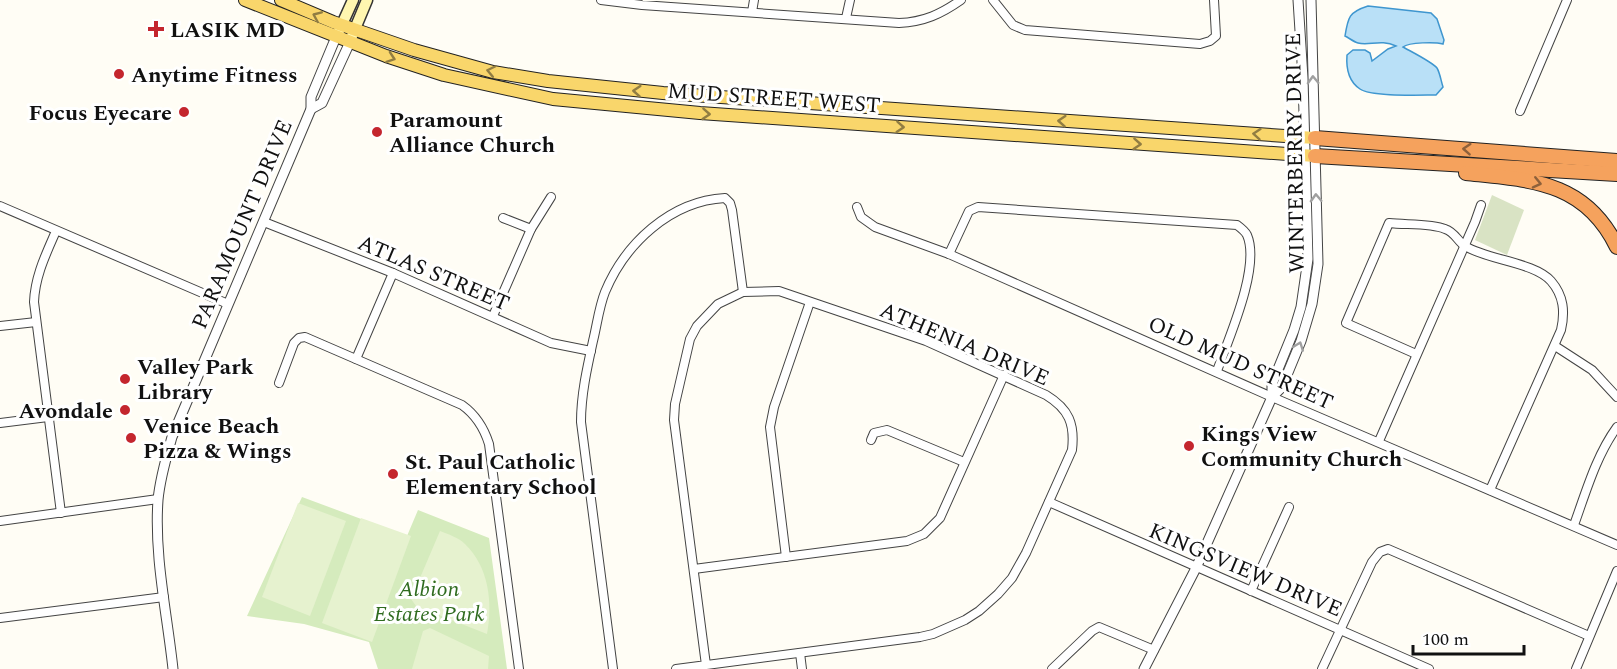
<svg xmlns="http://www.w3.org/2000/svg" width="1617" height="669" viewBox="0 0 1617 669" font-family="Spectral,serif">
<rect width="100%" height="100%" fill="#fffdf5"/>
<polygon fill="#d5ebbd" points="302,497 407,536 418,510 489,538 507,669 378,669 369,642 304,624 247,616"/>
<polygon fill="#d9e3c4" points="1492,195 1524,210 1507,255 1475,240"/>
<g fill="#e6f2cf">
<polygon points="298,503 346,521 310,616 262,597"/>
<polygon points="361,518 411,536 372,642 322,623"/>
<path d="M 440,531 C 448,534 459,538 465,544 C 489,567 493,603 487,634 L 416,606 L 411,599 Z"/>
<polygon points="430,628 489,656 488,669 412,669 423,631"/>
</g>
<path fill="#b9e0f7" stroke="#3f96cf" stroke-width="1.5" d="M 1368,6 L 1431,13 L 1437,19 L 1444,40 L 1443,44 C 1436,42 1409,42 1403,47 C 1410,51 1432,62 1437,68 C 1440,73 1441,81 1443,87 L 1436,95 C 1420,95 1371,97 1360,89 C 1348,81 1346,68 1347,55 L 1353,50 L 1365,50 L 1370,53 L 1372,61 L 1388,49 L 1396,46 C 1381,39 1369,46 1358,43 C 1354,42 1349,38 1345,36 C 1348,17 1349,12 1368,6 Z"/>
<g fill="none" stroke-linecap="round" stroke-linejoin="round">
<g stroke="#444" stroke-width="10">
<g id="minor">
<path d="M 601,0 L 642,5 L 899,23 C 924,22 941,14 961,0"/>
<polyline points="993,0 1013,25 1025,30 1200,44 1210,41 1216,36 1214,0"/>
<polyline points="752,12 754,0"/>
<polyline points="846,18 850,0"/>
<polyline points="1520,111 1567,0"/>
<polyline points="0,206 228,304"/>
<polyline points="857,207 861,217 875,227 949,254 1272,397 1617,545"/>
<polyline points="503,218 531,229"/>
<polyline points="264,222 393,273 551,343 591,351"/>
<path d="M 56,231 C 46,254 35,276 34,302 L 61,513"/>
<path d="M 949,254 L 969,211 L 978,207 L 1237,225 C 1241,228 1245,231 1247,235 C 1261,267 1228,340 1217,371"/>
<polyline points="493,316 531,229 551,197"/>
<polyline points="0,326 36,322"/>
<polyline points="1555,346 1592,370 1617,397"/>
<path d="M 1416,354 L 1346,323 L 1389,223 C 1405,225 1431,223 1445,229 C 1455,232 1458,242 1465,246 C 1487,260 1534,262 1551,281 C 1564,296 1565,312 1561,330 L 1490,490"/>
<polyline points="356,359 393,273"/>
<path d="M 279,383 L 294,343 L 299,338 L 305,337 L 462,405 C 476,415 484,428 489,444 L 519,669"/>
<polyline points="0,423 48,417"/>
<polyline points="871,440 874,433 887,430 964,462"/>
<polyline points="1379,441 1475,222 1481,205"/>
<polyline points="1049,502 1429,669"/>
<polyline points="0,521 158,499"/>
<path d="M 1574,525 C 1586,492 1596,456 1617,427"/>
<polyline points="786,557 770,427 774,407 810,302"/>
<polyline points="694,569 907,541 924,534 940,518 1004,375"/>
<polyline points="1251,591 1289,507"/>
<polyline points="0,618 164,597"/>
<polyline points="800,653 802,669"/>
<path d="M 613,669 L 581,422 C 581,395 587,368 593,341 C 597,325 599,307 605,292 C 625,244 670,201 725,198 L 730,203 L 732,210 L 743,292"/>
<path d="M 676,669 L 920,637 L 933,634 L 965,620 L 979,611 L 998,594 L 1012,578 L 1026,553 L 1072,450 C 1075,424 1069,409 1046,395 L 926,341 L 779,291 L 743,292 L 718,304 L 697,326 L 690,339 L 675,404 L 674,420 L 706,665"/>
<polyline points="1052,669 1092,631 1099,627 1154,650"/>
<polyline points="1322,669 1372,562 1380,552 1388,549 1589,636"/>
<polyline points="1576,669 1617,571"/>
</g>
</g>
<g stroke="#444" stroke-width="11">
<g id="tertiary">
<polyline points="311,109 322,103 350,42"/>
<polyline points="1272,397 1282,387 1301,341 1312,304 1318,264 1311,0"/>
<path d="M 173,669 C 167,613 154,556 158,500 C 160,478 166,458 172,437 L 311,109 L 311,97 L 336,37"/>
<polyline points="1144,669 1196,568 1272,397 1272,384 1294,330 1301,307 1308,259 1303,78 1298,0"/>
</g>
</g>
<g stroke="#333" stroke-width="13">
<g id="secondary">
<polyline points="339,31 353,0"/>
<polyline points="352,36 367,0"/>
</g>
</g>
<g stroke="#222" stroke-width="14">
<g id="primary">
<polyline points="245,0 386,56 444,75 553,99 700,113 1315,156"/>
<polyline points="281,0 333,22 414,50 493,72 548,81 663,93 1315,138"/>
</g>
</g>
<g stroke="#222" stroke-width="16">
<g id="motorway">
<polyline points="1315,138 1617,161"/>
<polyline points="1315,156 1617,174"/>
<path d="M 1466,173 C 1531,180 1585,181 1617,247"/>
</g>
</g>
<use href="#minor" stroke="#fff" stroke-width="8"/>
<use href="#tertiary" stroke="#fff" stroke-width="9"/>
<use href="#secondary" stroke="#fff6b0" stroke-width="10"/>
<use href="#primary" stroke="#f9d66b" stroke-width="12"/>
<use href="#motorway" stroke="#f5a25d" stroke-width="14"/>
</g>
<defs><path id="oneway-chevron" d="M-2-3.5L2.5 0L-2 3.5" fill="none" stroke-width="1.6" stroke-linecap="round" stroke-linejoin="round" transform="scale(1.5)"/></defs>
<g stroke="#917d42">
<use href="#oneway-chevron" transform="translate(317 16) rotate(-157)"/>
<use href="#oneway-chevron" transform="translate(391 58) rotate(19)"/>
<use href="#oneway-chevron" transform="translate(491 71) rotate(-168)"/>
<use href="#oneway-chevron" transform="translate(637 91) rotate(-176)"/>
<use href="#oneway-chevron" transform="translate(706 114) rotate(4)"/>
<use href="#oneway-chevron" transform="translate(1062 121) rotate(-176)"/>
<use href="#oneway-chevron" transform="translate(900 127) rotate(4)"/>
<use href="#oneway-chevron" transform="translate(1257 134) rotate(-175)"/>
<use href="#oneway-chevron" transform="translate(1137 144) rotate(4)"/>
</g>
<g stroke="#a0a0a0">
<use href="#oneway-chevron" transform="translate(1313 80) rotate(-92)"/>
<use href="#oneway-chevron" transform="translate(1316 198) rotate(-92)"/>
<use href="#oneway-chevron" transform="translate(1299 346) rotate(-69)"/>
</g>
<g stroke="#8e613b">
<use href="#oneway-chevron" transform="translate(1467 149) rotate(-176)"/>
<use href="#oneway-chevron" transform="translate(1537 183) rotate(13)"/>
</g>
<g fill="#c4262e" stroke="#fff" stroke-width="2">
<path d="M153 20h6v6h6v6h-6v6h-6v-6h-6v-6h6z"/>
<circle cx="119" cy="74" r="6"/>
<circle cx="184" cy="112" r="6"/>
<circle cx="377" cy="132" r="6"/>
<circle cx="125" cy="379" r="6"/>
<circle cx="125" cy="410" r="6"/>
<circle cx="131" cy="438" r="6"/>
<circle cx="1189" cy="446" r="6"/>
<circle cx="393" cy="474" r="6"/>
</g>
<g text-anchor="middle" stroke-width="6" stroke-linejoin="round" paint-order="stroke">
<g font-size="22" font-weight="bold" fill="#111" stroke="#fff" text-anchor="start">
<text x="170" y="37">LASIK MD</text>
<text x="131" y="82">Anytime Fitness</text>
<text x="172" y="120" text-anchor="end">Focus Eyecare</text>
<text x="389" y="127">Paramount<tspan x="389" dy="25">Alliance Church</tspan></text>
<text x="137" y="374">Valley Park<tspan x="137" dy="25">Library</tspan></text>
<text x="113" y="418" text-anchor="end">Avondale</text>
<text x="143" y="433">Venice Beach<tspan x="143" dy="25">Pizza &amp; Wings</tspan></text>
<text x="1201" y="441">Kings View<tspan x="1201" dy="25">Community Church</tspan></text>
<text x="405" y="469">St. Paul Catholic<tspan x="405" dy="25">Elementary School</tspan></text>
</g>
<g font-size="22" fill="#111" stroke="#fff">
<text transform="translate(774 97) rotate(4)" y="8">MUD STREET WEST</text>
<text transform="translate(1294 153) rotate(-91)" y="8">WINTERBERRY DRIVE</text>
<text transform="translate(241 224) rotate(-67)" y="8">PARAMOUNT DRIVE</text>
<text transform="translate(434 272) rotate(23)" y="8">ATLAS STREET</text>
<text transform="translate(965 343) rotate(23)" y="8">ATHENIA DRIVE</text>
<text transform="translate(1241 362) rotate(24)" y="8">OLD MUD STREET</text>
<text transform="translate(1246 569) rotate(23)" y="8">KINGSVIEW DRIVE</text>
</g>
<g font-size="22" font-style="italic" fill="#2f6b1f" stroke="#fff">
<text x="429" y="596">Albion<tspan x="429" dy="25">Estates Park</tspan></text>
</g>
</g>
<path d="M1413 645v9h111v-9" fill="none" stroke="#111111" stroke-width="3"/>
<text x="1422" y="645" font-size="18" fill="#111111" stroke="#ffffff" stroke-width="4.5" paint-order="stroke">100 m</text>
</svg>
